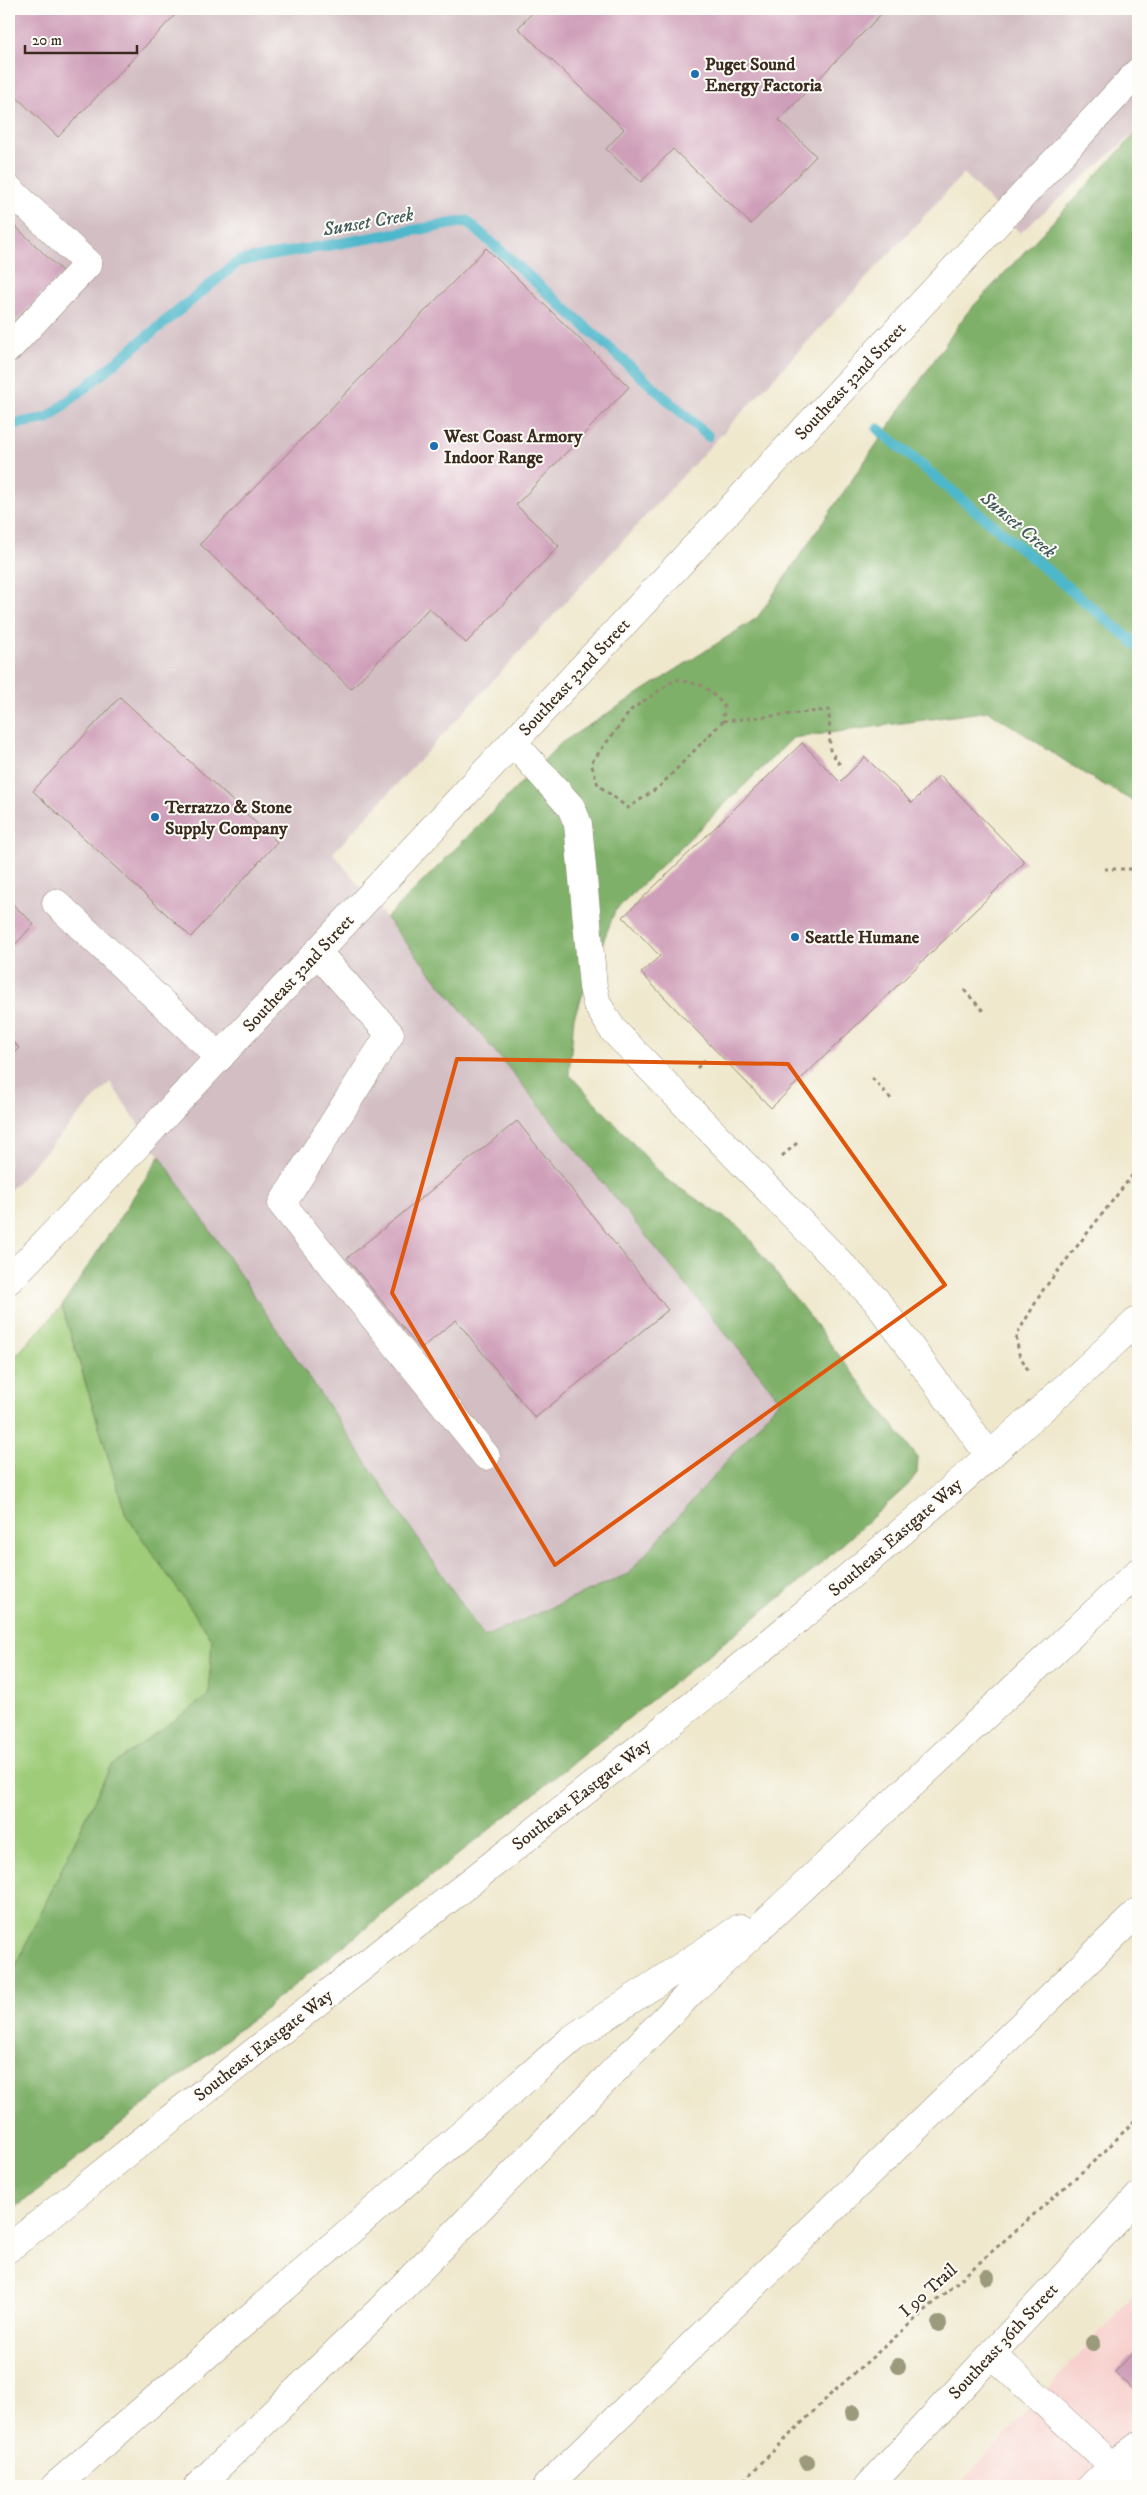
<svg xmlns="http://www.w3.org/2000/svg" width="1147" height="2495" viewBox="0 0 1147 2495" font-family="'IM FELL DW Pica',serif">
<rect width="100%" height="100%" fill="#fdfcf7"/>
<filter id="ink" filterUnits="userSpaceOnUse"><feTurbulence type="fractalNoise" baseFrequency=".02" numOctaves="2"/><feDisplacementMap in="SourceGraphic" scale="10" xChannelSelector="R" yChannelSelector="G"/><feConvolveMatrix kernelMatrix="1 2 1 2 8 2 1 2 1" color-interpolation-filters="sRGB"/></filter>
<filter id="wash" filterUnits="userSpaceOnUse"><feTurbulence type="fractalNoise" baseFrequency=".0096" numOctaves="4" result="noise"/><feDisplacementMap in="SourceGraphic" scale="20" xChannelSelector="R" yChannelSelector="G"/><feGaussianBlur stdDeviation="1.12" result="paint"/><feColorMatrix in="noise" values="0 0 0 0 0 0 0 0 0 0 0 0 0 0 0 0 0 1.4 0 .05"/><feComposite in="paint" operator="in"/></filter>
<g filter="url(#wash)">
<rect width="100%" height="100%" fill="#efe8cd"/>
<polygon fill="#f7d0cd" points="1138,2290 1138,2486 958,2486"/>
<polygon fill="#d2bec3" points="9,9 1138,9 1138,130 1020,233 964,173 333,853 780,1400 628,1574 484,1637 110,1082 9,1191"/>
<polygon fill="#9fcc79" stroke="#6d7b4c" points="62,1306 126,1515 212,1639 209,1696 110,1767 9,1980 9,1363"/>
<polygon fill="#7fb069" stroke="#5d6d44" points="1138,131 1138,804 1085,774 989,711 793,738 615,911 574,1017 569,1074 666,1179 742,1229 918,1458 917,1473 908,1485 812,1572 9,2213 9,1980 110,1767 209,1695 212,1639 126,1515 62,1306 160,1156 484,1637 628,1574 780,1400 386,918 561,743 757,618 966,314"/>
<g fill="none" stroke-linecap="round" stroke-linejoin="round">
<g stroke="#4db7cb" stroke-width="11">
<polyline points="9,425 48,418 239,261 467,221 708,436"/>
<polyline points="878,429 1138,646"/>
</g>
</g>
<g id="blocks">
<g fill="#cf9fb9">
<polygon points="9,9 171,9 176,14 58,137 9,90"/>
<polygon points="536,9 886,9 779,120 816,156 751,224 673,149 641,182 606,149 624,129 518,28"/>
<polygon points="9,220 63,272 9,327"/>
<polygon points="486,248 629,387 516,505 559,546 466,643 429,608 351,689 200,544"/>
<polygon points="120,697 277,842 191,937 33,791"/>
<polygon points="802,743 840,782 865,757 912,803 940,775 1025,862 771,1108 641,973 660,956 623,917"/>
<polygon points="9,901 34,924 14,946 9,941"/>
<polygon points="9,1038 19,1048 9,1058"/>
<polygon points="517,1121 668,1310 535,1418 456,1320 420,1349 347,1258"/>
<polygon points="1138,2348 1138,2394 1115,2372"/>
</g>
</g>
</g>
<g filter="url(#ink)">
<use href="#blocks" fill-opacity="0" stroke="#958976" stroke-width="1"/>
<g fill="none" stroke-linecap="round" stroke-linejoin="round">
<g stroke="#958976" stroke-width="29">
<g id="minor">
<polyline points="9,189 88,264 9,348"/>
<polyline points="513,742 571,807 578,824 593,987 597,1004 613,1030 875,1299 989,1455"/>
<polyline points="56,903 220,1057"/>
<polyline points="317,952 390,1034 282,1204 486,1456"/>
<polyline points="9,1280 73,1214 1138,72"/>
<polyline points="992,2354 1134,2486"/>
<polyline points="1092,2486 1112,2466 1138,2446"/>
</g>
</g>
<g stroke="#958976" stroke-width="29">
<g id="major">
<path d="M 9,2248 C 144,2139 280,2031 417,1924 C 664,1730 910,1536 1138,1320"/>
<polyline points="869,2486 1138,2197"/>
</g>
</g>
<g stroke="#958976" stroke-width="29">
<g id="highway">
<polyline points="55,2486 573,2038 740,1928"/>
<polyline points="198,2486 380,2310 693,1990 1138,1572"/>
<polyline points="547,2486 1138,1912"/>
</g>
</g>
<g stroke="#958976" stroke-width="3" stroke-dasharray="4 4" stroke-linecap="butt">
<polygon points="676,679 704,686 724,705 723,721 659,787 628,808 598,785 591,763 632,709"/>
<polyline points="723,721 829,710 830,750 842,768"/>
<polyline points="1104,869 1138,869"/>
<polyline points="964,990 985,1013"/>
<polyline points="697,1068 705,1060"/>
<polyline points="872,1078 893,1101"/>
<polyline points="782,1156 797,1143"/>
<polyline points="1028,1370 1019,1354 1016,1336 1043,1290 1138,1168"/>
<polyline points="738,2486 832,2393 1101,2155 1138,2117"/>
</g>
<use href="#minor" stroke="#fff" stroke-width="28"/>
<use href="#major" stroke="#fff" stroke-width="28"/>
<use href="#highway" stroke="#fff" stroke-width="28"/>
</g>
<g fill="#9c9a7c">
<circle cx="987" cy="2277" r="8"/>
<circle cx="939" cy="2324" r="8"/>
<circle cx="1093" cy="2343" r="8"/>
<circle cx="898" cy="2366" r="8"/>
<circle cx="853" cy="2413" r="8"/>
<circle cx="807" cy="2462" r="8"/>
</g>
</g>
<path fill="none" stroke="#df570d" stroke-width="4" stroke-linejoin="round" d="M 457,1059 L 788,1064 L 945,1285 L 555,1565 L 392,1293 Z"/>
<g fill="#1f6fb2" stroke="#fdfcf7" stroke-width="2">
<circle cx="695" cy="74" r="5"/>
<circle cx="434" cy="446" r="5"/>
<circle cx="155" cy="817" r="5"/>
<circle cx="795" cy="937" r="5"/>
</g>
<g text-anchor="middle" stroke-width="4" stroke-linejoin="round" paint-order="stroke">
<g font-size="18" font-weight="bold" fill="#3b2a1e" stroke="#fdfcf7" text-anchor="start">
<text x="705" y="70">Puget Sound<tspan x="705" dy="21">Energy Factoria</tspan></text>
<text x="444" y="442">West Coast Armory<tspan x="444" dy="21">Indoor Range</tspan></text>
<text x="165" y="813">Terrazzo &amp; Stone<tspan x="165" dy="21">Supply Company</tspan></text>
<text x="805" y="943">Seattle Humane</text>
</g>
<g font-size="18" fill="#3b2a1e" stroke="#fdfcf7">
<text transform="translate(850 381) rotate(-47)" y="6">Southeast 32nd Street</text>
<text transform="translate(574 677) rotate(-47)" y="6">Southeast 32nd Street</text>
<text transform="translate(298 973) rotate(-47)" y="6">Southeast 32nd Street</text>
<text transform="translate(895 1537) rotate(-41)" y="6">Southeast Eastgate Way</text>
<text transform="translate(581 1794) rotate(-38)" y="6">Southeast Eastgate Way</text>
<text transform="translate(263 2045) rotate(-38)" y="6">Southeast Eastgate Way</text>
<text transform="translate(928 2290) rotate(-42)" y="6">I 90 Trail</text>
<text transform="translate(1003 2341) rotate(-47)" y="6">Southeast 36th Street</text>
</g>
<g font-size="19" font-style="italic" fill="#415b5b" stroke="#fdfcf7">
<text transform="translate(368 221) rotate(-10)" y="7">Sunset Creek</text>
<text transform="translate(1019 524) rotate(40)" y="7">Sunset Creek</text>
</g>
</g>
<rect width="1147" height="2495" fill="none" stroke="#fdfcf7" stroke-width="30"/>
<path d="M25 45v8h112v-8" fill="none" stroke="#3b2a1e" stroke-width="2.5"/>
<text x="32" y="45" font-size="15" fill="#3b2a1e" stroke="#fdfcf7" stroke-width="4" paint-order="stroke">20 m</text>
</svg>
